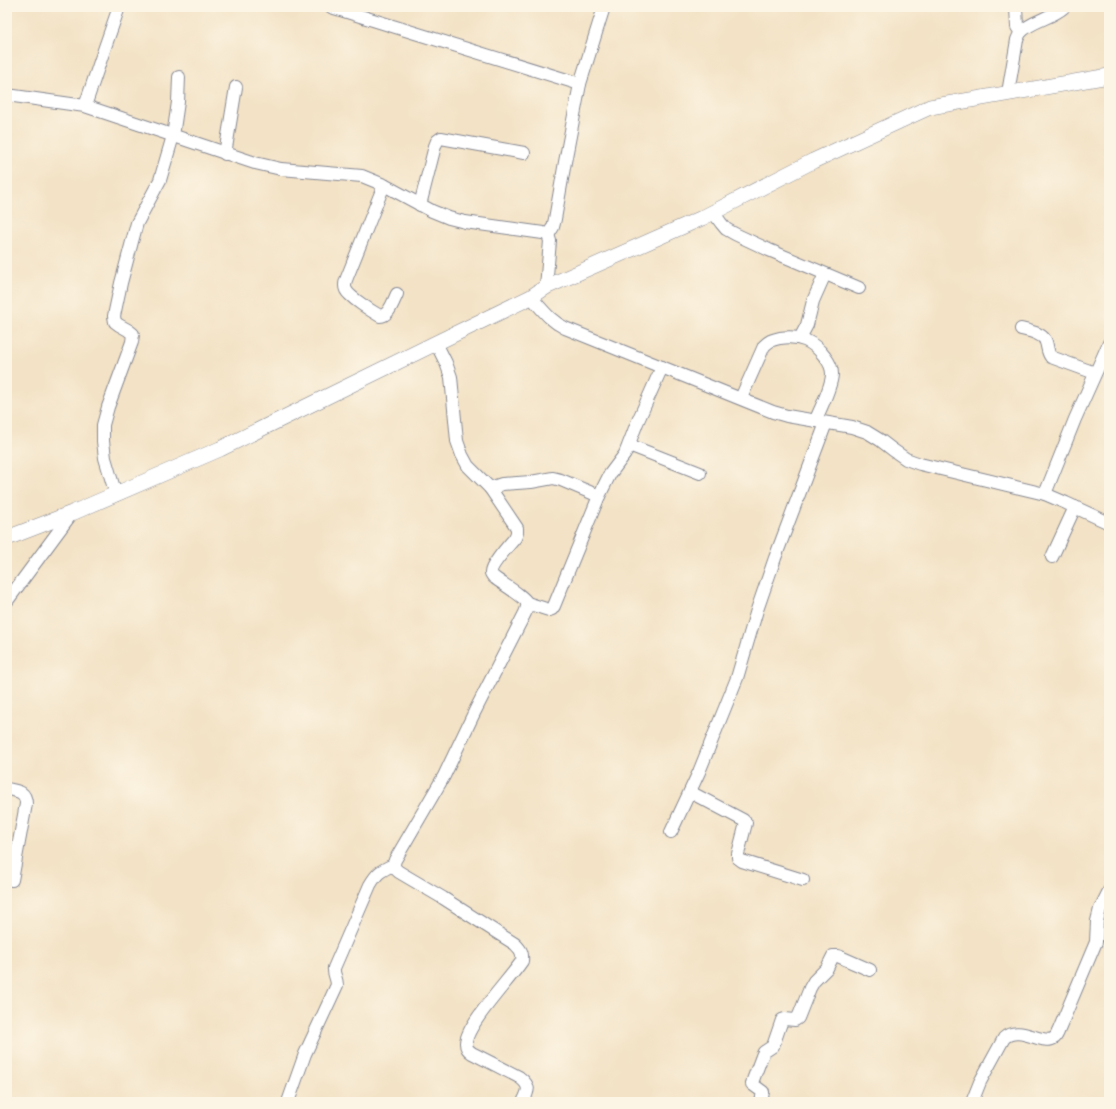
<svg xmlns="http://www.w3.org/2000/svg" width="1116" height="1109" viewBox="0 0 1116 1109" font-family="'Libre Caslon Text',serif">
<rect width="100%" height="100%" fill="#fcf5e5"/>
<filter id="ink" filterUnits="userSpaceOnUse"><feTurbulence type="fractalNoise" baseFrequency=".025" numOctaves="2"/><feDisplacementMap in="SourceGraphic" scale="8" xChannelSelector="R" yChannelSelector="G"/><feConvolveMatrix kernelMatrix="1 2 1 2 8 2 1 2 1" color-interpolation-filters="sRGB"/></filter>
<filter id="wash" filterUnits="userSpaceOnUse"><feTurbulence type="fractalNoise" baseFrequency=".012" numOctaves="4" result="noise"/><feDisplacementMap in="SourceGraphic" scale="16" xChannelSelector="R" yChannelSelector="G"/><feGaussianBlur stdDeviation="0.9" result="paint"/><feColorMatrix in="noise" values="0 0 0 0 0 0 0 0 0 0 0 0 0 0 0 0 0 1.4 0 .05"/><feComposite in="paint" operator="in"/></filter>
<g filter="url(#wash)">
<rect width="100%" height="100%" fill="#f3e2c5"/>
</g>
<g filter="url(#ink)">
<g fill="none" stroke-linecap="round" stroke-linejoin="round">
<g stroke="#878892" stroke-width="14">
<g id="minor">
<polyline points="331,7 580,84"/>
<polyline points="1016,7 1017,27 1021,32"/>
<path d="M 1008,93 L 1017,40 C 1018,38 1019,34 1021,32 C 1031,21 1052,18 1064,7"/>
<polyline points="7,95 85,106 255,163 281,169 362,176 384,185 432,211 449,218 465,222 543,233 548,235 550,241 546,287"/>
<polyline points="85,106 104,50 119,7"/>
<polyline points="225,154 236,87"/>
<path d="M 384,185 L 346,280 C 345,283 344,286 346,290 C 349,297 373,312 380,316 C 389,316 393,302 397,294"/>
<polyline points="420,205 435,146 437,141 441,138 524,153"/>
<polyline points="713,212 721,223 726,229 735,234 769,250 859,288"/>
<polyline points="548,235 553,227 555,219 565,162 580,84 604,7"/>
<path d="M 531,297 C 542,309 550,321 565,328 L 773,412 L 787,416 L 852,427 L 867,432 L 880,440 L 893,450 L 906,459 L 920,464 L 1045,494 L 1066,503 L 1109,523"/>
<path d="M 1021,329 C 1029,331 1043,333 1046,342 C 1048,348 1047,352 1051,357 L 1095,373"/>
<polyline points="800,338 807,325 813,301 825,274"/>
<path d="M 436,343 L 446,363 L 451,377 L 457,441 L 462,455 L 468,466 L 490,488 L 517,528 L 517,533 L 515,538 C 510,544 490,566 491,573 C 492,575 493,577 495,578 C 501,583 525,597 527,603 C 528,606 526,610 525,613 L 475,711 L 444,776 L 395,860 C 393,866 394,868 399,872 L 443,898 L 515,944 C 521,950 523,953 522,961 C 510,979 466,1025 466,1043 C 466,1048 468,1050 472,1053 L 519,1077 C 531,1086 529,1090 523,1102"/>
<path d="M 741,398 L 764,346 C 770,340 772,340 780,338 C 800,335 813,341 825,357 C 829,362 832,368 832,374 C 832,386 820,410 815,421"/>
<polyline points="629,445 700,473"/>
<polyline points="490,488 502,484 531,482 553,478 561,480 599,496"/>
<polyline points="1045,494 1075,419 1109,343"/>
<polyline points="116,495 105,458 103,441 103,425 108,407 132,342 133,334 128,330 119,325 115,322 114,316 121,283 137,223 160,180 173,136 178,102 179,77"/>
<polyline points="1052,557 1075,507"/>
<polyline points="7,601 72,513"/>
<polyline points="527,603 549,610 552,609 554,606 599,496 610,474 625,454 637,423 662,367"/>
<path d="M 7,789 C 17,791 26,791 26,804 L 12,880"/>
<polyline points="690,792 743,820 746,823 738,854 738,858 742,861 803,880"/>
<polyline points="671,832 699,772 737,678 757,610 775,558 826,423"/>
<path d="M 288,1102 L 305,1054 L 337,985 C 337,978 333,974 334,968 L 370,885 C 377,873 380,871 393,865"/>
<polyline points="761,1102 763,1092 752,1084 753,1080 762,1056 764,1052 773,1046 782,1020 785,1019 795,1020 798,1018 810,988 814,981 827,968 833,956 838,956 870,970"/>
<path d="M 972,1102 L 980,1082 L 1004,1038 C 1019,1024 1043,1046 1054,1038 C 1056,1037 1057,1034 1058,1032 L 1096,942 L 1097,921 L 1100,909 L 1109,891"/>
</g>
</g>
<g stroke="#878892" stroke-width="16">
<polyline id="major" points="7,538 72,513 220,449 436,343 531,297 546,287 702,218 813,161 930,107 1109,76"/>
</g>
<use href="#minor" stroke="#fff" stroke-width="12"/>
<use href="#major" stroke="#fff" stroke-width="15"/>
</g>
</g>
<rect width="1116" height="1109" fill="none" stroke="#fcf5e5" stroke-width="24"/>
</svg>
